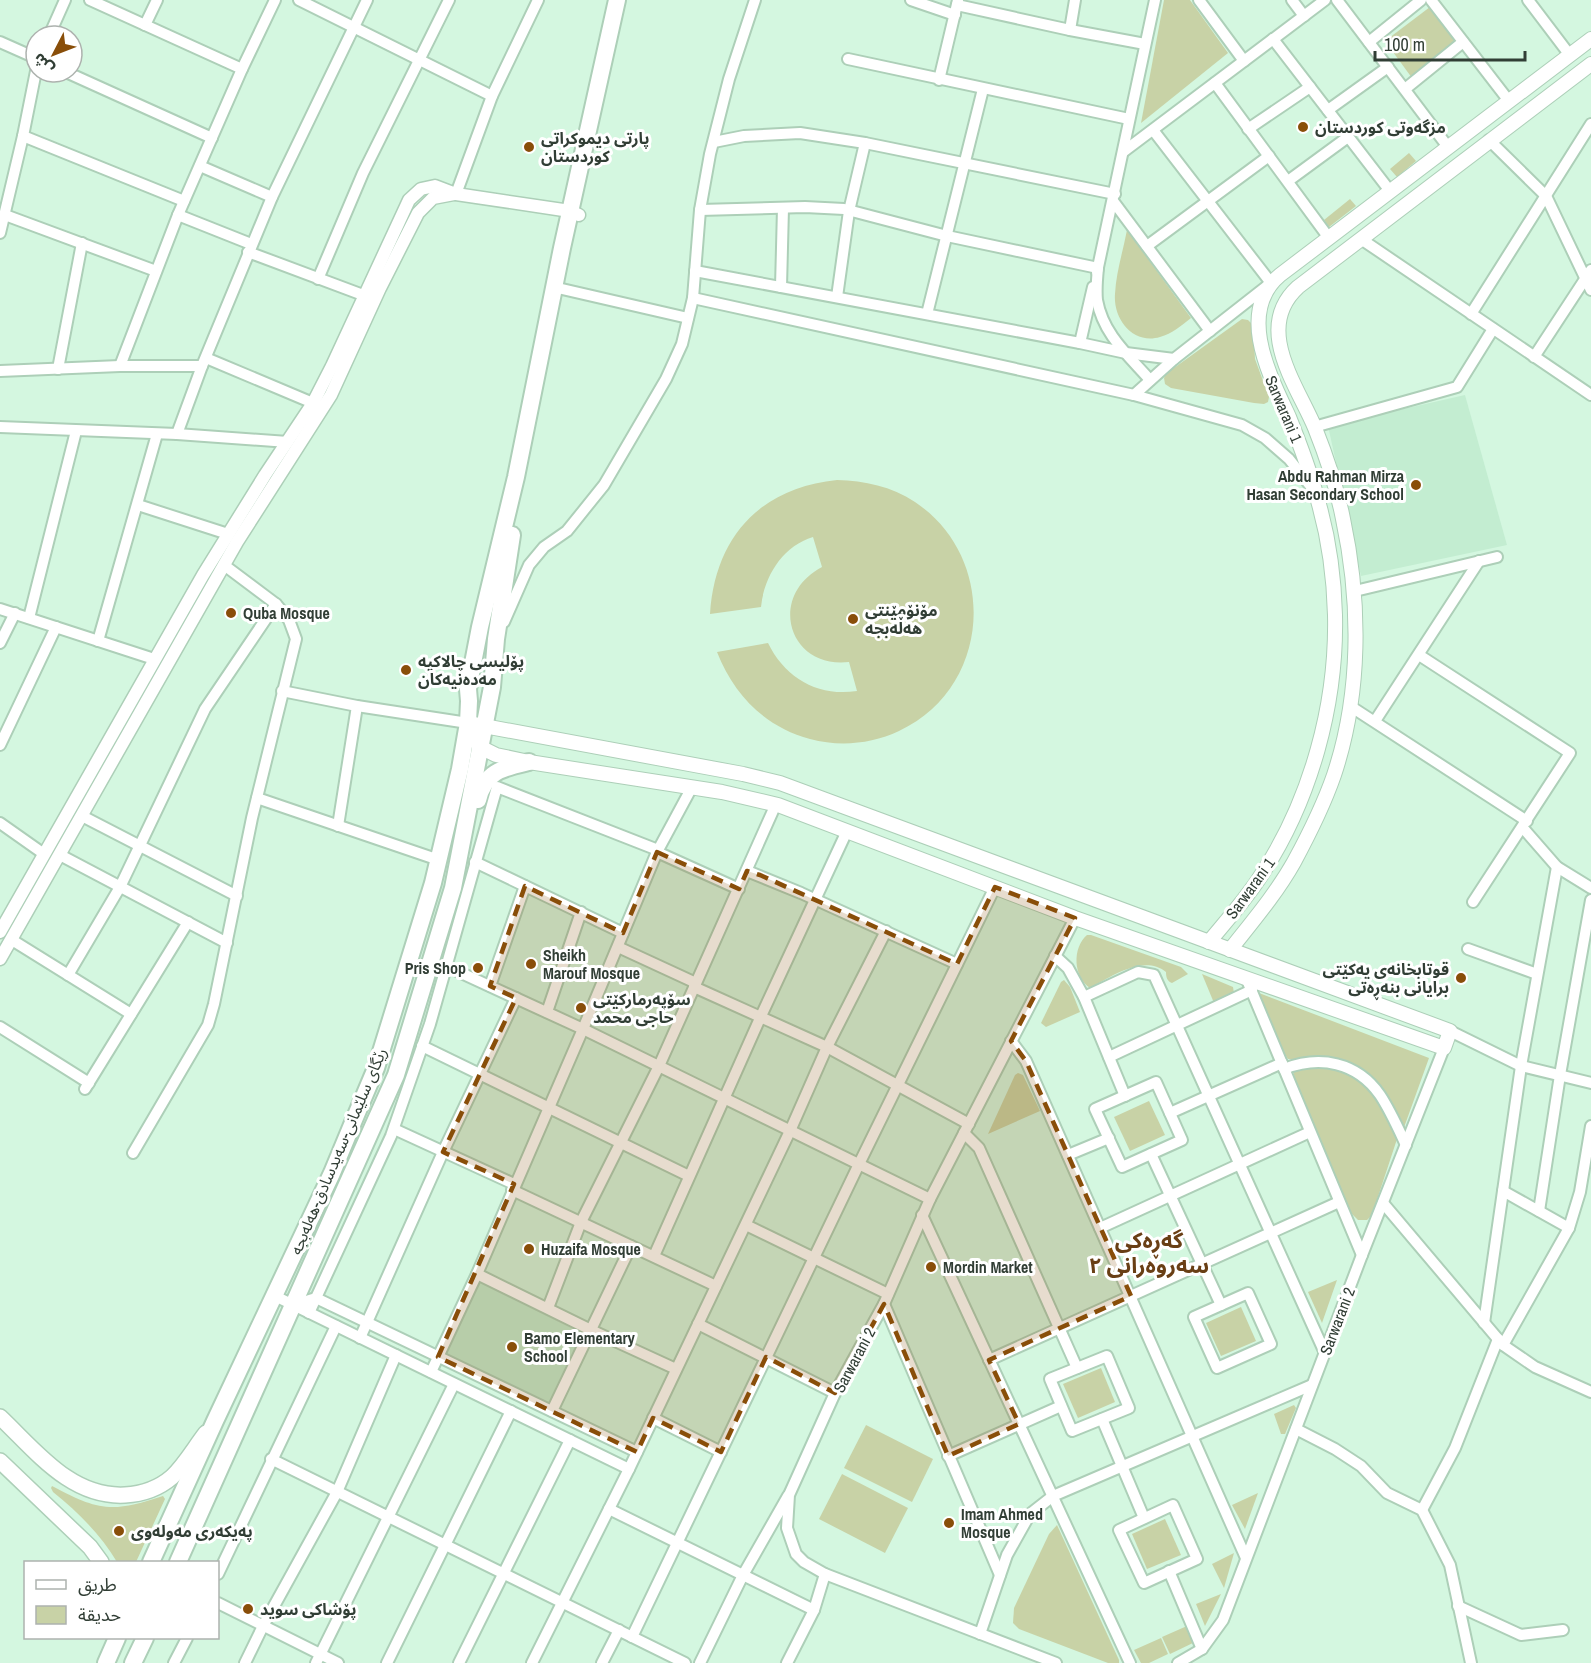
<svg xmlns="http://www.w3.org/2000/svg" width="1591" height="1663" viewBox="0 0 1591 1663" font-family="'Archivo Narrow','Noto Sans Arabic',sans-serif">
<rect width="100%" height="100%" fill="#d4f7e0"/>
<g fill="#c3edd1">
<polygon points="1465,395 1507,545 1361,576 1328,426"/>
<polygon points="479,1281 585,1335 545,1414 439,1360"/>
</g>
<g fill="#c8d2a6">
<polygon points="1164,0 1190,0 1228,53 1141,123"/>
<polygon points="1430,7 1458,42 1412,78 1385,41"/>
<polygon points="1409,153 1416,161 1397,177 1390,169"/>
<polygon points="1350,199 1356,206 1329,227 1324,220"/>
<path d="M 1127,230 L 1191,318 C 1182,325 1172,334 1160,337 C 1133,345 1113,319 1115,294 C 1116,273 1123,251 1127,230 Z"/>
<polygon points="1242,319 1248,320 1253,325 1255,359 1269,397 1268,402 1264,404 1254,403 1171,388 1165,384 1164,378 1167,373"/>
<path d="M 837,480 C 865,481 891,486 915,502 C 999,558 992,688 899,731 C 871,744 840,747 810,739 C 765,727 734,695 717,652 L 768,643 C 785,678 818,697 857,691 L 849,662 C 788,669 767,596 822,567 L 813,537 C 783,546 764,576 761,607 L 710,614 C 715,537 760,488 837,480 Z"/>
<path d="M 1087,935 L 1091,935 L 1181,967 L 1188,974 L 1172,983 C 1167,981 1166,977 1166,972 C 1143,954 1111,977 1090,988 C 1073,977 1072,948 1087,935 Z"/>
<polygon points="1202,974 1233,987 1234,993 1214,1003"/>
<polygon points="1064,980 1070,987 1080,1012 1046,1027 1041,1023 1061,982"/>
<path d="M 1259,993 L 1429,1058 L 1402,1133 L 1359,1069 L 1288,1059 C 1277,1044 1263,1011 1259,993 Z"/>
<path d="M 1311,1064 C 1320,1066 1330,1067 1339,1070 C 1369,1080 1385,1110 1398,1136 L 1372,1215 L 1367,1220 L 1358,1220 L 1350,1212 L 1295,1079 L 1293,1071 Z"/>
<polygon points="1018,1073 1023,1075 1040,1111 988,1134 1015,1075"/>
<polygon points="1149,1101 1165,1135 1130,1151 1114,1117"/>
<polygon points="1337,1280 1322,1323 1308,1292"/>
<polygon points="1241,1307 1256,1341 1221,1356 1206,1323"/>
<polygon points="1101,1368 1115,1402 1078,1418 1063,1384"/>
<polygon points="1294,1405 1296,1408 1285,1434 1281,1434 1274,1414"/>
<polygon points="866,1425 933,1459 912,1502 844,1468"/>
<polygon points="842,1474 908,1508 885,1553 819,1519"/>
<path d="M 52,1486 C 99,1511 112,1513 163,1496 L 165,1499 L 136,1562 L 117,1562 C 101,1535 78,1512 53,1492 L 51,1488 Z"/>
<polygon points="1258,1493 1245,1529 1232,1505"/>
<polygon points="1165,1519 1181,1555 1147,1569 1132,1534"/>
<polygon points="1057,1525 1119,1660 1119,1663 1108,1663 1019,1629 1013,1623 1014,1608 1049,1534"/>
<polygon points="1234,1553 1224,1588 1212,1564"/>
<polygon points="1221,1594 1205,1626 1196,1604"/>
<polygon points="1187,1626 1195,1642 1170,1654 1162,1637"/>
<polygon points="1161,1638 1168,1654 1149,1663 1141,1663 1134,1650"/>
</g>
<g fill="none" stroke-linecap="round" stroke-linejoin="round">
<g stroke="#adcfb8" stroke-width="14">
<g id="minor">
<polyline points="90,0 242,69"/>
<polyline points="299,0 492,96"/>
<polyline points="911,0 955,15"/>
<polyline points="1199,0 1244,61"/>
<polyline points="1292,0 1304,16"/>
<polyline points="1337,0 1448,147"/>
<polyline points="1431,0 1509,101"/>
<polyline points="1528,0 1569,54"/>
<polyline points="957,5 1070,30 1145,44"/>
<polyline points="145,25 157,0"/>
<polyline points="1070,30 1075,0"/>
<polyline points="49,36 65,0"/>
<polyline points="1273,39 1390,191"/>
<polyline points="0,42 36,58"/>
<polyline points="1369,42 1421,0"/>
<polyline points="848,59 1129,119"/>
<polyline points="66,72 212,138"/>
<polyline points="939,80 958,0"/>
<polyline points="1215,83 1329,238"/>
<polyline points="1405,89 1463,42"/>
<polyline points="1328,110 1388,67"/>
<polyline points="1248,129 1310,87"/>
<polyline points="23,136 184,201"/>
<polyline points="1489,140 1546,196 1591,290"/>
<polyline points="714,142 744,136 800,133 865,143 1115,194"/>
<polyline points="1123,152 1325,0"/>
<polyline points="200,166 272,197"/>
<polyline points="1288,181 1348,137"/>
<polyline points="456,194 492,96 538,0"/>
<polyline points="1113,201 1210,331"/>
<path d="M 700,210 L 805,207 L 844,209 L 947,236 L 1098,268 C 1097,278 1096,290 1097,300 C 1103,334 1128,355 1150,380"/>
<polyline points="5,215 156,271"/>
<polyline points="178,215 251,244"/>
<polyline points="0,233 23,136 36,71"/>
<polyline points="1361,239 1591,395"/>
<polyline points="1147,246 1269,156"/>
<polyline points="248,252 363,295"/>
<polyline points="695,271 1080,343 1126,353 1174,359"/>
<polyline points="1097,272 1155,0"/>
<polyline points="318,279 363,173 449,0"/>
<polyline points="781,287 783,208"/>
<polyline points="562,289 688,318"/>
<polyline points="837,297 849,211 865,143"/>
<polyline points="693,298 1134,395 1242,425 1265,438 1289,459 1312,488"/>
<polyline points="927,314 983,89"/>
<polyline points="1471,314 1591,124"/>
<polyline points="1080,343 1093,287"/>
<polyline points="1534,357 1591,270"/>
<polyline points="206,358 313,403"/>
<polyline points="120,366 178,215 242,69 275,0"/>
<polyline points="58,369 82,243"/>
<polyline points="0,371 120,366 202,366"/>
<polyline points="1134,395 1174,359 1271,283 1153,130"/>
<polyline points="0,427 177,434 288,442"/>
<polyline points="1314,427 1457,387 1493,329"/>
<polyline points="177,434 202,366 272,197 367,0"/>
<polyline points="138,505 228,534"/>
<polyline points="1355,591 1497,557"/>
<polyline points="0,609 154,659"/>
<polyline points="29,618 76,431"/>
<polyline points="504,622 529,565 544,547 567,531 604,485 666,379 682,344 693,298 700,210 710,154 729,79 755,0"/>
<polyline points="98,641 157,434"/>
<polyline points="0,643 15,613"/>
<polyline points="1419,655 1570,753 1473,902"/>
<polyline points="282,691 357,706 468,723"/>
<polyline points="1350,706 1527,821"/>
<polyline points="1375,721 1479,561"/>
<polyline points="0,745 56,627"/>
<polyline points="257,798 439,860"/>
<polyline points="82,816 237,896"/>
<polyline points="0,823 44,854"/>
<polyline points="338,826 357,706"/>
<polyline points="1523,828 1557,867 1591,888"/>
<polyline points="657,852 739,889"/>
<polyline points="60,855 227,943"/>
<polyline points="475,862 623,933"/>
<polyline points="747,871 801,893 957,964"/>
<polyline points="12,940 131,1014"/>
<polyline points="618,947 696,983"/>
<polyline points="1468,949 1537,974"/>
<polyline points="1055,956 1068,968 1084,997 1125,1096"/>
<polyline points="446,966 583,1029 930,1199"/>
<polyline points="68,975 120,887 205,709 276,604"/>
<polyline points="1247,980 1362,1255"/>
<polyline points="490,986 525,886"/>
<polyline points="694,987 827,1047 969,1124"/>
<polyline points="1084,997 1138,972 1154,975 1325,1353"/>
<polyline points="547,1012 581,912"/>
<polyline points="0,1027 89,1083"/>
<polyline points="1450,1031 1521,1066 1591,1083"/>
<polyline points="1011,1041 1026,1061 1246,1558"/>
<polyline points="422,1046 689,1176"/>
<polyline points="1109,1057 1252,990"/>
<path d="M 1284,1069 C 1320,1055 1357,1062 1380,1095 C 1390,1110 1398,1128 1406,1145"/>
<polygon points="1156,1082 1182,1140 1122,1167 1095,1109"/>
<polyline points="85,1089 188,922"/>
<polyline points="1170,1113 1282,1063"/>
<polyline points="394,1129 514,1184"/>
<polyline points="964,1133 979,1148 1077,1368"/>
<polyline points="133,1153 208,1025 214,1004 252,818 296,639 289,620 276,604 224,565"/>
<polyline points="1151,1154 1221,1305"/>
<polyline points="1068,1155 1109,1138"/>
<polyline points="512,1190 716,1286"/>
<polyline points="1503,1191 1569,1228"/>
<polyline points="1383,1203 1503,1345 1535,1367 1591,1392"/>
<polyline points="1539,1211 1560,1075 1591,900"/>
<polyline points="922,1215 1130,1663"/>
<polyline points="746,1225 888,1294"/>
<polyline points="1100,1228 1310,1132"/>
<polyline points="654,1256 761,1016 847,831"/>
<polyline points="477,1274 591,1330 676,1369"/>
<polygon points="1248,1293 1271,1344 1217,1368 1194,1317"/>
<polyline points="275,1296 629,1469"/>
<polyline points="884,1304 1000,1575"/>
<polyline points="293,1305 316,1298 637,1452"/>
<polyline points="548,1308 581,1222 659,1066 776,804"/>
<polyline points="309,1313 391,1136 430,1024 497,787 658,850"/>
<polyline points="1484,1323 1521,1066 1557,867"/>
<polyline points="698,1324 835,1393"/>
<polyline points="360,1338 443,1152 516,998"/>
<polyline points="1503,1345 1569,1228 1580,1192 1591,1126"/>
<polygon points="1107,1356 1129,1408 1072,1431 1050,1379"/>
<polyline points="989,1360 1339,1202"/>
<polyline points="431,1372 477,1274 583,1029 657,852 692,787"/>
<polyline points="552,1411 631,1246"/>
<polyline points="653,1418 721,1452"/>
<polyline points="1102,1419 1144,1518"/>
<polyline points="1296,1429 1335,1449 1361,1466 1387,1493 1422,1510 1450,1565 1471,1663"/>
<polyline points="948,1456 1061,1406"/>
<polyline points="271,1459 685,1663"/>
<polygon points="1173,1505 1197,1559 1144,1583 1119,1530"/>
<polyline points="609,1509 814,1610"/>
<polyline points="1422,1510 1455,1448 1498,1339"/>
<polyline points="1169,1571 1202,1649"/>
<polyline points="218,1574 336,1326"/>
<polyline points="218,1603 338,1663"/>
<polyline points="1458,1606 1521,1635 1563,1630"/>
<polyline points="980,1634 1007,1555 1030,1514 1053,1496 1312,1385"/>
<polyline points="632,1637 859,1164 995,887"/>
<polyline points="174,1663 187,1638"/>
<polyline points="245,1663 263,1626 337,1492 396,1355"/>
<polyline points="316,1663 454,1384"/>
<polyline points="387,1663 511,1411"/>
<polyline points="459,1663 570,1440"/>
<polyline points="532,1663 629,1469 790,1131 827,1047 886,931"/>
<polyline points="602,1663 619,1630"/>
<polyline points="700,1663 743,1575 788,1496"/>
<polyline points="787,1663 814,1610 825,1574"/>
<polyline points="1056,1663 825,1574 804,1562 796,1554 787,1528 789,1495 835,1393 884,1304 930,1199 1075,918"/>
<polyline points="1178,1663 1202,1649 1223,1620 1362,1255 1444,1048"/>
</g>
</g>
<g stroke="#adcfb8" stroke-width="15">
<g id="tertiary">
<polyline points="0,932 203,575 265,475 313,403 332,366 409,200 421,189 435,186 456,194 570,211 579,215"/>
<polyline points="0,959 237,542 331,395 380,288 418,213 433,198 454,194"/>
</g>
</g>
<g stroke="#adcfb8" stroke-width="16">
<g id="secondary">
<polygon points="468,723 743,774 780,783 1450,1031 1444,1048 1075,918 778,805 722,792 529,762 496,755 480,747 473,736"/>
<path d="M 1209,942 C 1227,920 1247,898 1262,874 C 1311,799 1337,704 1335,615 C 1334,575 1328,533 1316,494 C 1309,468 1299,442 1289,417 C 1270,376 1236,312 1280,275 L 1591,39"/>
<path d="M 1230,950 C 1252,922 1276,894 1294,862 C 1307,838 1325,801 1334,775 C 1361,694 1361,603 1343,519 C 1337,488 1327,458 1315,428 C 1297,385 1253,328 1298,287 L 1591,64"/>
</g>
</g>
<g stroke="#adcfb8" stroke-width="18">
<g id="primary">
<path d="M 0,1417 C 36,1451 71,1498 125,1495 C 143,1494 158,1489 172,1477 C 185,1465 195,1447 206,1433"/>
<polyline points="0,1461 90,1547 101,1562"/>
</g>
</g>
<g stroke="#adcfb8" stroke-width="20">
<g id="trunk">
<path d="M 478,800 C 485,771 503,768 529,762"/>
<polyline points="151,1562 215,1421 332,1173 354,1120 376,1068 433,883 460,769 468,723 469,701 468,689 480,627 516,477 562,248 617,0"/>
<polyline points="178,1562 396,1075 453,888 492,687 496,639 512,535"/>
<polyline points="106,1663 117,1638"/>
<polyline points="133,1663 145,1638"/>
</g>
</g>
<use href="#minor" stroke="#fff" stroke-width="10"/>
<use href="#tertiary" stroke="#fff" stroke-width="12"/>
<use href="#secondary" stroke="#fff" stroke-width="14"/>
<use href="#primary" stroke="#fff" stroke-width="15"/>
<use href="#trunk" stroke="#fff" stroke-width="16"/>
</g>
<path fill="#894e09" fill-opacity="0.2" stroke="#894e09" stroke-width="4.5" stroke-dasharray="12 8" stroke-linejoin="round" d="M 657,852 L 739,889 L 747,871 L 760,875 L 957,964 L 995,887 L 1075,918 L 1011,1041 L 1026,1061 L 1131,1296 L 989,1360 L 1019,1424 L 948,1456 L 884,1304 L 835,1393 L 766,1357 L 721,1452 L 653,1418 L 637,1452 L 438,1357 L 514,1184 L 443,1152 L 516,998 L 490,986 L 525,886 L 623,933 Z"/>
<g fill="#894e09" stroke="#fff" stroke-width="2">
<circle cx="1303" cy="127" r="6"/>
<circle cx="529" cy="147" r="6"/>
<circle cx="1416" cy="485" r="6"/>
<circle cx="231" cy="613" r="6"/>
<circle cx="853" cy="619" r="6"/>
<circle cx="406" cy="670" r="6"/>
<circle cx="531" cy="964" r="6"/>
<circle cx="478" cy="968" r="6"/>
<circle cx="1461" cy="978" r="6"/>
<circle cx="581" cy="1008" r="6"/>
<circle cx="529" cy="1249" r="6"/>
<circle cx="931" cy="1267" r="6"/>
<circle cx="512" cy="1347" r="6"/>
<circle cx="949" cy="1523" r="6"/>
<circle cx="119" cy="1531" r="6"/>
<circle cx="248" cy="1609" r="6"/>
</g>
<g text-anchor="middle" stroke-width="6" stroke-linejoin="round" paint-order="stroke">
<g font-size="16" font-weight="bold" fill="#313e35" stroke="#fff" text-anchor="start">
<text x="1315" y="133">مزگەوتی کوردستان</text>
<text x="541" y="144">پارتی دیموکراتی<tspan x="541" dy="18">کوردستان</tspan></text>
<text x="1404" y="482" text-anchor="end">Abdu Rahman Mirza<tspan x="1404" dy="18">Hasan Secondary School</tspan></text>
<text x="865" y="616">مۆنۆمێنتی<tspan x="865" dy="18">هەڵەبجە</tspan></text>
<text x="243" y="619">Quba Mosque</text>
<text x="418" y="667">پۆلیسی چالاکیە<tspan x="418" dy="18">مەدەنیەکان</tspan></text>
<text x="543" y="961">Sheikh<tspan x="543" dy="18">Marouf Mosque</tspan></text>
<text x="466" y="974" text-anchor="end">Pris Shop</text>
<text x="1449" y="975" text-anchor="end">قوتابخانەی یەکێتی<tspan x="1449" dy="18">برایانی بنەڕەتی</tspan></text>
<text x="593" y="1005">سۆپەرمارکێتی<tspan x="593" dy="18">حاجی محمد</tspan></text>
<text x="541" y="1255">Huzaifa Mosque</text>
<text x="943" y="1273">Mordin Market</text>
<text x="524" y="1344">Bamo Elementary<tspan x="524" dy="18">School</tspan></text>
<text x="961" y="1520">Imam Ahmed<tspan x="961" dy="18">Mosque</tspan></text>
<text x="131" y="1537">پەیکەری مەولەوی</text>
<text x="260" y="1615">پۆشاکی سوید</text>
</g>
<g font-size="16" fill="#313e35" stroke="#fff">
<text transform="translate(1284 409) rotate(67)" y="6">Sarwarani 1</text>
<text transform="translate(1250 888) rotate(-54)" y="6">Sarwarani 1</text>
<text transform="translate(338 1151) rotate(-67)" y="6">رێگای سلێمانی-سەیدسادق-هەلەبجە</text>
<text transform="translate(1337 1321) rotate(-69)" y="6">Sarwarani 2</text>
<text transform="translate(854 1360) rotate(-62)" y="6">Sarwarani 2</text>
</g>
<g font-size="22" font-weight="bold" fill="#693f15" stroke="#fff">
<text x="1149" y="1248">گەڕەکی<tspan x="1149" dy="25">سەروەرانی ٢</tspan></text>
</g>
</g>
<rect x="24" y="1561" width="195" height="78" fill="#ffffff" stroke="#adb2ae" stroke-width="1.5"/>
<rect x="36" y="1580" width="30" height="9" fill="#ffffff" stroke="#adb2ae" stroke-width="1.5"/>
<text x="78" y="1591" font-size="18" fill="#313e35">طريق</text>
<rect x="36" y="1606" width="30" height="18" fill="#c8d2a6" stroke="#adb2ae" stroke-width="1.5"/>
<text x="78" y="1621" font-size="18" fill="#313e35">حديقة</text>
<g transform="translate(54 54) rotate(228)"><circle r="28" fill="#ffffff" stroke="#adb2ae" stroke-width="1.5"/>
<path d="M0-4.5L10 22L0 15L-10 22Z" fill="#894e09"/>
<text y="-9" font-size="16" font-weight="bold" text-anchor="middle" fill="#313e35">ش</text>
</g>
<path d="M1375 51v9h150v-9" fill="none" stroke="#313e35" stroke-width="3"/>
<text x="1384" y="51" font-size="18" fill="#313e35" stroke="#ffffff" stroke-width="4.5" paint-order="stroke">100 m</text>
</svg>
